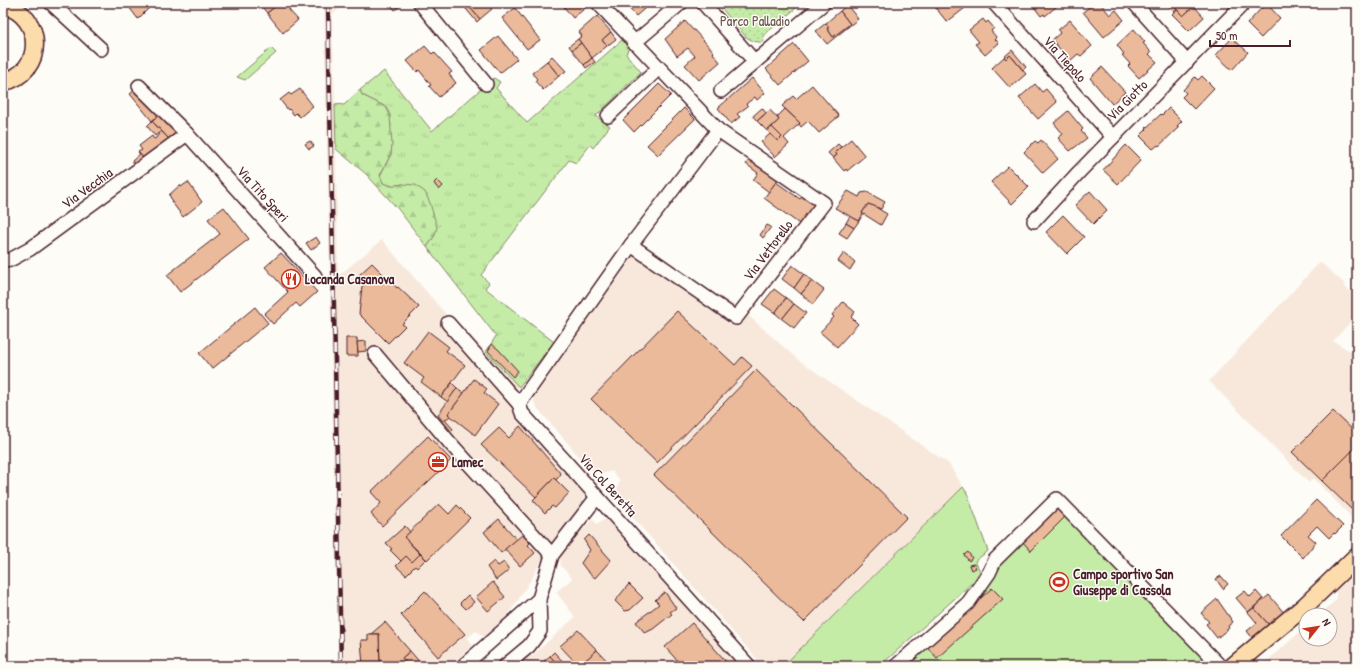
<svg xmlns="http://www.w3.org/2000/svg" width="1360" height="669" viewBox="0 0 1360 669" font-family="'Patrick Hand',sans-serif">
<defs>
<pattern id="grass-tufts" width="24" height="20" patternUnits="userSpaceOnUse"><rect width="24" height="20" fill="#c4eca7"/><path d="M3 7l-1-3M5 7V3M7 7l1-3M15 17l-1-3M17 17v-4M19 17l1-3" fill="none" stroke="#aaca90"/></pattern>
<pattern id="forest-firs" width="22" height="20" patternUnits="userSpaceOnUse"><rect width="22" height="20" fill="#c4eca7"/><path d="M5 1l3.5 6h-7zM16 11l3.5 6h-7z" fill="#aaca90"/></pattern>
<pattern id="garden-dots" width="8" height="8" patternUnits="userSpaceOnUse"><rect width="8" height="8" fill="#c4eca7"/><path d="M2 2h.1M6 6h.1" fill="none" stroke="#aaca90" stroke-width="1.8" stroke-linecap="round"/></pattern>
</defs>
<rect width="100%" height="100%" fill="#fdfcf7"/>
<filter id="ink" filterUnits="userSpaceOnUse"><feTurbulence type="fractalNoise" baseFrequency=".025" numOctaves="2"/><feDisplacementMap in="SourceGraphic" scale="8" xChannelSelector="R" yChannelSelector="G"/><feConvolveMatrix kernelMatrix="1 2 1 2 8 2 1 2 1" color-interpolation-filters="sRGB"/></filter>
<g filter="url(#ink)">
<g fill="#f8e8db">
<polygon points="324,3 345,3 332,15 335,104 338,276 382,240 449,318 454,318 519,387 507,400 585,489 583,503 573,518 554,544 551,544 532,578 507,617 484,637 476,631 467,638 473,645 451,666 446,666 442,662 437,666 338,666"/>
<polygon points="636,246 738,307 750,317 797,359 949,464 963,487 783,666 763,666 620,503 616,496 616,492 620,480 612,471 602,474 593,471 589,468 539,410 534,402 534,391"/>
<polygon points="1320,262 1345,284 1343,286 1357,297 1357,315 1333,341 1357,355 1357,523 1313,478 1309,483 1209,381"/>
<polygon points="592,519 597,524 604,520 612,520 745,666 513,666 528,653 532,656 575,617 556,592 567,583 572,578 561,566 560,558 563,552 580,528 583,530"/>
<polygon points="1357,562 1357,666 1261,666 1306,627 1306,639 1330,639 1330,615 1319,615 1336,600 1336,590 1347,580 1343,576"/>
</g>
<g fill="url(#grass-tufts)" stroke="#878669">
<polygon points="622,40 629,47 626,54 641,72 596,116 610,126 593,148 590,145 576,163 569,160 481,275 489,283 485,288 554,342 519,387 486,352 496,336 427,247 435,235 403,184 391,186 383,183 380,176 391,154 386,107 362,95 360,90 384,71 432,131 494,78 500,82 496,88 527,123"/>
<polygon points="271,48 276,53 245,80 237,77"/>
</g>
<polygon fill="url(#forest-firs)" stroke="#878669" points="360,90 362,95 386,107 390,115 392,145 391,154 380,175 383,183 391,186 403,184 415,185 425,192 430,203 437,227 435,235 427,247 398,209 366,174 336,149 335,104 344,105"/>
<g fill="#c4eca7" stroke="#878669">
<polygon points="963,487 967,493 988,551 975,561 980,571 974,581 880,666 783,666"/>
<polygon points="1061,501 1202,648 1202,658 1199,661 1204,666 897,666 917,650 998,571 998,565"/>
</g>
<path fill="url(#garden-dots)" stroke="#878669" d="M 717,3 L 802,3 L 763,36 L 764,41 C 758,44 751,40 746,37 Z"/>
<g fill="#ebba9b" stroke="#4a1f2b">
<polygon points="126,3 154,3 138,19"/>
<polygon points="266,3 275,3 277,5 267,13 262,7"/>
<polygon points="280,3 287,3 291,8 289,10 298,20 283,33 267,13"/>
<polygon points="389,3 404,3 395,10"/>
<polygon points="461,3 466,3 480,19 477,22"/>
<polygon points="466,3 495,3 490,7 492,9 480,19"/>
<polygon points="568,3 587,3 589,5 573,18 564,7"/>
<polygon points="624,3 651,3 636,16"/>
<polygon points="941,3 962,3 965,8 947,22 935,7"/>
<polygon points="1031,3 1053,3 1056,7 1045,16 1044,14 1041,16"/>
<polygon points="1094,3 1100,3 1110,15 1116,10 1124,20 1104,37 1083,12"/>
<polygon points="1166,3 1171,3 1177,10 1174,12"/>
<polygon points="1171,3 1191,3 1194,6 1183,16"/>
<polygon points="1266,3 1280,18 1261,38 1247,24"/>
<polygon points="847,5 858,19 827,44 816,31 826,23 829,27 827,28 833,37 850,24 840,11"/>
<polygon points="1194,6 1204,17 1189,31 1172,14 1177,10 1183,16"/>
<polygon points="515,8 540,40 527,49 502,18"/>
<polygon points="840,11 850,24 833,37 827,28 829,27 826,23"/>
<polygon points="597,16 611,32 602,40 607,46 592,58 578,39 582,36 579,32"/>
<polygon points="983,19 986,23 988,21 994,28 991,31 997,38 995,39 999,43 985,55 975,44 979,42 969,30"/>
<polygon points="1070,20 1092,46 1081,56 1078,54 1070,61 1052,40 1060,33 1058,30"/>
<polygon points="685,21 693,30 694,30 714,52 713,53 720,62 699,80 685,65 695,56 688,48 677,56 665,39"/>
<polygon points="1134,29 1145,42 1143,43 1151,52 1149,54 1157,62 1139,78 1128,66 1130,64 1122,55 1124,54 1117,45"/>
<polygon points="611,32 616,39 607,46 602,40"/>
<polygon points="498,36 517,59 500,73 481,50"/>
<polygon points="1232,38 1248,52 1232,70 1216,55"/>
<polygon points="578,39 581,43 572,50 569,46"/>
<polygon points="581,43 592,58 584,65 572,50"/>
<polygon points="794,44 808,61 780,85 766,69"/>
<polygon points="425,46 432,54 434,52 452,72 449,74 456,83 439,97 429,86 431,85 419,70 417,72 407,61"/>
<polygon points="1012,50 1026,67 1023,70 1010,55 1006,59 1004,57"/>
<polygon points="1010,55 1026,74 1010,88 992,68 1004,57 1006,59"/>
<polygon points="552,56 566,71 559,76 547,61"/>
<polygon points="592,58 595,62 586,68 584,65"/>
<polygon points="547,61 559,76 543,90 535,81 537,79 532,73"/>
<polygon points="1102,67 1125,92 1112,104 1090,78"/>
<polygon points="1202,76 1214,88 1194,109 1182,97 1186,93 1183,90 1195,77 1198,80"/>
<polygon points="752,78 765,93 757,100 755,97 746,104 748,106 737,114 740,117 731,124 718,108"/>
<polygon points="659,84 671,95 634,132 623,120"/>
<polygon points="1035,84 1042,92 1046,89 1057,102 1038,119 1019,98"/>
<polygon points="812,85 839,116 819,133 808,121 801,127 799,124 800,123 782,106 793,96 796,99"/>
<polygon points="137,88 161,113 152,121 130,94"/>
<polygon points="300,89 313,106 300,117 296,113 294,115 289,109 288,110 280,100 289,93 291,95"/>
<polygon points="684,108 695,119 658,155 647,145"/>
<polygon points="762,108 766,113 757,121 753,116"/>
<polygon points="1169,108 1182,121 1177,126 1179,127 1159,146 1158,145 1153,149 1140,136 1147,129 1146,128 1161,114 1162,115"/>
<polygon points="785,109 800,123 784,138 789,144 775,157 761,142 770,134 778,141 782,137 772,127 779,120 777,117"/>
<polygon points="770,110 779,120 767,131 757,121"/>
<polygon points="1068,111 1083,129 1081,131 1087,138 1070,151 1058,138 1063,134 1054,123"/>
<polygon points="161,113 178,132 169,139 152,121"/>
<polygon points="152,121 161,131 155,136 147,126"/>
<polygon points="772,127 782,137 778,141 767,131"/>
<polygon points="161,131 169,139 144,159 138,152 142,150 139,146 152,136 154,139 156,138"/>
<polygon points="851,139 865,156 847,171 846,169 844,171 833,158 837,155 835,152"/>
<polygon points="1041,140 1058,159 1043,173 1024,152 1035,141 1038,143"/>
<polygon points="310,141 314,146 309,149 305,144"/>
<polygon points="838,144 841,147 835,152 837,155 833,158 828,153"/>
<polygon points="1126,145 1141,160 1118,184 1103,170"/>
<polygon points="140,154 144,159 136,165 132,161"/>
<polygon points="752,156 780,176 769,192 753,180 758,173 746,164"/>
<polygon points="1008,166 1029,187 1012,204 991,182"/>
<polygon points="437,180 443,186 439,190 434,183"/>
<polygon points="188,182 202,202 183,217 171,201 172,200 169,195 180,185 181,187"/>
<polygon points="776,182 800,199 804,194 818,204 802,226 764,198"/>
<polygon points="848,191 859,197 861,193 867,192 885,202 881,209 868,204 862,213 863,214 859,221 835,208"/>
<polygon points="1090,191 1107,210 1093,224 1075,205"/>
<polygon points="868,204 874,206 887,214 881,225 862,213"/>
<polygon points="224,207 249,239 180,292 167,275 220,234 208,219"/>
<polygon points="1063,215 1084,237 1067,254 1046,232"/>
<polygon points="850,216 859,221 854,228 846,223"/>
<polygon points="846,223 854,228 847,238 839,233"/>
<polygon points="767,225 771,227 763,238 760,235"/>
<polygon points="316,237 320,243 311,250 306,243"/>
<polygon points="281,253 317,292 300,307 296,303 273,324 264,314 288,292 265,267"/>
<polygon points="844,253 855,262 850,270 838,261"/>
<polygon points="372,263 397,288 398,287 419,307 402,324 405,326 388,343 359,314 362,286 366,283 359,275"/>
<polygon points="792,265 804,274 794,288 782,279"/>
<polygon points="804,274 812,281 801,294 794,288"/>
<polygon points="812,281 824,290 813,304 801,294"/>
<polygon points="774,289 786,298 775,313 762,304"/>
<polygon points="786,298 794,304 782,319 775,313"/>
<polygon points="843,302 855,312 851,317 858,324 837,347 820,332 834,317 832,315"/>
<polygon points="794,304 806,313 794,328 782,319"/>
<polygon points="255,307 268,323 212,369 199,353"/>
<polygon points="677,311 735,365 742,357 752,366 657,463 591,399"/>
<polygon points="428,331 449,347 446,351 465,365 441,397 421,382 424,378 404,363"/>
<polygon points="346,338 357,338 358,356 346,356"/>
<polygon points="366,341 366,351 358,352 357,342"/>
<polygon points="492,344 499,350 518,371 513,377 488,351"/>
<polygon points="756,370 907,517 804,622 654,475"/>
<polygon points="474,379 487,389 484,393 498,404 475,435 448,414"/>
<polygon points="452,383 457,388 448,402 441,397"/>
<polygon points="457,388 464,393 448,414 450,416 445,420 453,429 451,431 438,415"/>
<polygon points="1333,411 1357,434 1357,446 1322,481 1292,452"/>
<polygon points="520,426 561,474 556,480 554,478 536,497 481,445 499,428 509,438"/>
<polygon points="428,436 451,460 382,526 371,514 381,503 371,492"/>
<polygon points="1357,446 1357,503 1351,509 1322,481"/>
<polygon points="3,472 7,477 3,480"/>
<polygon points="554,478 569,493 555,508 552,506 545,513 533,500"/>
<polygon points="1316,500 1343,526 1335,534 1334,533 1329,538 1317,526 1308,535 1316,542 1303,558 1281,536"/>
<polygon points="439,504 449,514 457,505 470,518 427,560 404,537"/>
<polygon points="1055,506 1065,517 1031,551 1021,540"/>
<polygon points="499,519 517,540 501,553 484,532"/>
<polygon points="405,526 410,532 404,537 420,554 412,562 406,556 401,561 390,550 392,549 386,543"/>
<polygon points="522,535 530,543 528,545 535,553 520,566 505,549"/>
<polygon points="589,535 611,560 595,578 587,571 581,563 590,550 584,540"/>
<polygon points="968,552 972,558 969,561 964,555"/>
<polygon points="420,554 426,559 417,568 415,566 406,575 396,566 406,556 412,562"/>
<polygon points="494,561 498,566 504,562 509,570 496,580 487,567"/>
<polygon points="974,564 976,568 971,570 969,565"/>
<polygon points="1221,576 1228,584 1223,589 1216,579"/>
<polygon points="493,582 505,597 488,611 476,597"/>
<polygon points="629,584 643,598 630,610 625,611 615,601"/>
<polygon points="992,588 1003,599 937,658 927,647"/>
<polygon points="425,591 465,634 438,657 401,615"/>
<polygon points="1245,591 1250,597 1256,591 1263,599 1248,612 1236,598"/>
<polygon points="665,592 676,608 670,612 672,614 653,629 645,633 636,622 659,604 655,600"/>
<polygon points="468,595 474,602 466,609 460,603"/>
<polygon points="1269,595 1285,614 1270,626 1254,608"/>
<polygon points="1217,599 1233,622 1228,626 1229,628 1217,638 1206,624 1209,622 1201,613"/>
<polygon points="1254,608 1270,626 1254,640 1247,631 1257,623 1248,612"/>
<polygon points="385,622 410,651 402,658 407,664 405,666 380,666 379,634 371,634"/>
<polygon points="692,623 730,666 682,666 665,647"/>
<polygon points="578,630 597,650 579,666 560,646"/>
<polygon points="368,634 379,634 380,666 363,666 361,640 368,640"/>
<polygon points="597,650 612,666 579,666"/>
<polygon points="410,651 423,666 405,666 407,664 402,658"/>
<polygon points="554,652 567,666 559,666 550,656"/>
<polygon points="550,656 559,666 538,666"/>
</g>
<g fill="none" stroke-linecap="round" stroke-linejoin="round">
<g stroke="#4a1f2b" stroke-width="16">
<g id="minor">
<polyline points="51,3 101,49"/>
<polyline points="420,3 486,84"/>
<polyline points="598,3 718,130 824,203 736,318 631,245"/>
<polyline points="703,3 755,62"/>
<polyline points="994,3 1113,137"/>
<polyline points="1134,3 1187,62"/>
<polyline points="634,43 681,3"/>
<polyline points="139,86 187,134 315,276"/>
<polyline points="721,91 824,3"/>
<polyline points="608,116 659,68"/>
<polyline points="1034,221 1079,172 1244,3"/>
<polyline points="3,261 10,260 30,249 187,134"/>
<polyline points="448,323 519,404 522,413 749,666"/>
<polyline points="375,354 450,443 552,555"/>
<polyline points="519,404 631,245 718,130"/>
<polyline points="463,666 539,599"/>
<polyline points="505,666 529,646 540,631 539,599 552,555 597,497"/>
<polyline points="896,666 968,603 989,573 995,560 1057,499 1220,666"/>
</g>
</g>
<g stroke="#4a1f2b" stroke-width="20">
<g id="major">
<path d="M 3,5 C 45,15 45,73 3,82"/>
<polyline points="1233,666 1305,606 1357,556"/>
</g>
</g>
<use href="#minor" stroke="#fdfcf7" stroke-width="13"/>
<use href="#major" stroke="#fddcac" stroke-width="17"/>
<g stroke="#4a1f2b" stroke-width="4.5">
<polyline id="rail" points="328,3 341,666"/>
</g>
<use href="#rail" stroke="#fdfcf7" stroke-width="3" stroke-dasharray="9" stroke-linecap="butt"/>
</g>
</g>
<defs>
<g id="restaurant-ring" transform="scale(1)"><circle r="9.5" fill="#fdfcf7" stroke="#c8321e" stroke-width="1.5"/><path d="M-5-6h1v4h1v-4h1v4h1v-4h1v5L-1.5 .5V6h-2V.5L-5-1ZM5-6V6H3V1.5H1.5Q1.5-4 5-6Z" fill="#c8321e"/></g>
<g id="office-ring" transform="scale(1)"><circle r="9.5" fill="#fdfcf7" stroke="#c8321e" stroke-width="1.5"/><path d="M-6-3h4V-5.5h4V-3h4V5H-6ZM-1-4.5V-3h2v-1.5ZM-6 0V1H6V0Z" fill="#c8321e"/></g>
<g id="stadium-ring" transform="scale(1)"><circle r="9.5" fill="#fdfcf7" stroke="#c8321e" stroke-width="1.5"/><path d="M0-5a6.5 5 0 1 0 0 10a6.5 5 0 1 0 0-10ZM-3.5-1.8h7v3.6h-7Z" fill="#c8321e"/></g>
</defs>
<g fill-rule="evenodd">
<use href="#restaurant-ring" x="291" y="279"/>
<use href="#office-ring" x="438" y="462"/>
<use href="#stadium-ring" x="1059" y="582"/>
</g>
<g text-anchor="middle" stroke-width="3" stroke-linejoin="round" paint-order="stroke">
<g font-size="14" fill="#68524a" stroke="#fdfcf7">
<text x="755" y="26">Parco Palladio</text>
</g>
<g font-size="14" fill="#4a1f2b" stroke="#fdfcf7">
<text transform="translate(1065 59) rotate(48)" y="5">Via Tiepolo</text>
<text transform="translate(1127 100) rotate(-45)" y="5">Via Giotto</text>
<text transform="translate(87 188) rotate(-36)" y="5">Via Vecchia</text>
<text transform="translate(263 194) rotate(48)" y="5">Via Tito Speri</text>
<text transform="translate(768 250) rotate(-53)" y="5">Via Vettorello</text>
<text transform="translate(608 485) rotate(48)" y="5">Via Col Beretta</text>
</g>
<g font-size="14" font-weight="bold" fill="#4a1f2b" stroke="#fdfcf7" text-anchor="start">
<text x="305" y="284">Locanda Casanova</text>
<text x="452" y="467">Lamec</text>
<text x="1073" y="579">Campo sportivo San<tspan x="1073" dy="16">Giuseppe di Cassola</tspan></text>
</g>
</g>
<rect width="1360" height="669" fill="none" stroke="#fdfcf7" stroke-width="16"/>
<rect x="8" y="8" width="1344" height="653" fill="none" stroke="#4a1f2b" stroke-width="1.5" filter="url(#ink)"/>
<g transform="translate(1318 627) rotate(60)"><circle r="19" fill="#fdfcf7" stroke="#b5a4a5"/>
<path d="M0-3L7 15L0 10L-7 15Z" fill="#c8321e"/>
<text y="-6" font-size="11" font-weight="bold" text-anchor="middle" fill="#4a1f2b">N</text>
</g>
<path d="M1210 40v6h80v-6" fill="none" stroke="#4a1f2b" stroke-width="2"/>
<text x="1216" y="40" font-size="12" fill="#4a1f2b" stroke="#fdfcf7" stroke-width="3" paint-order="stroke">50 m</text>
</svg>
